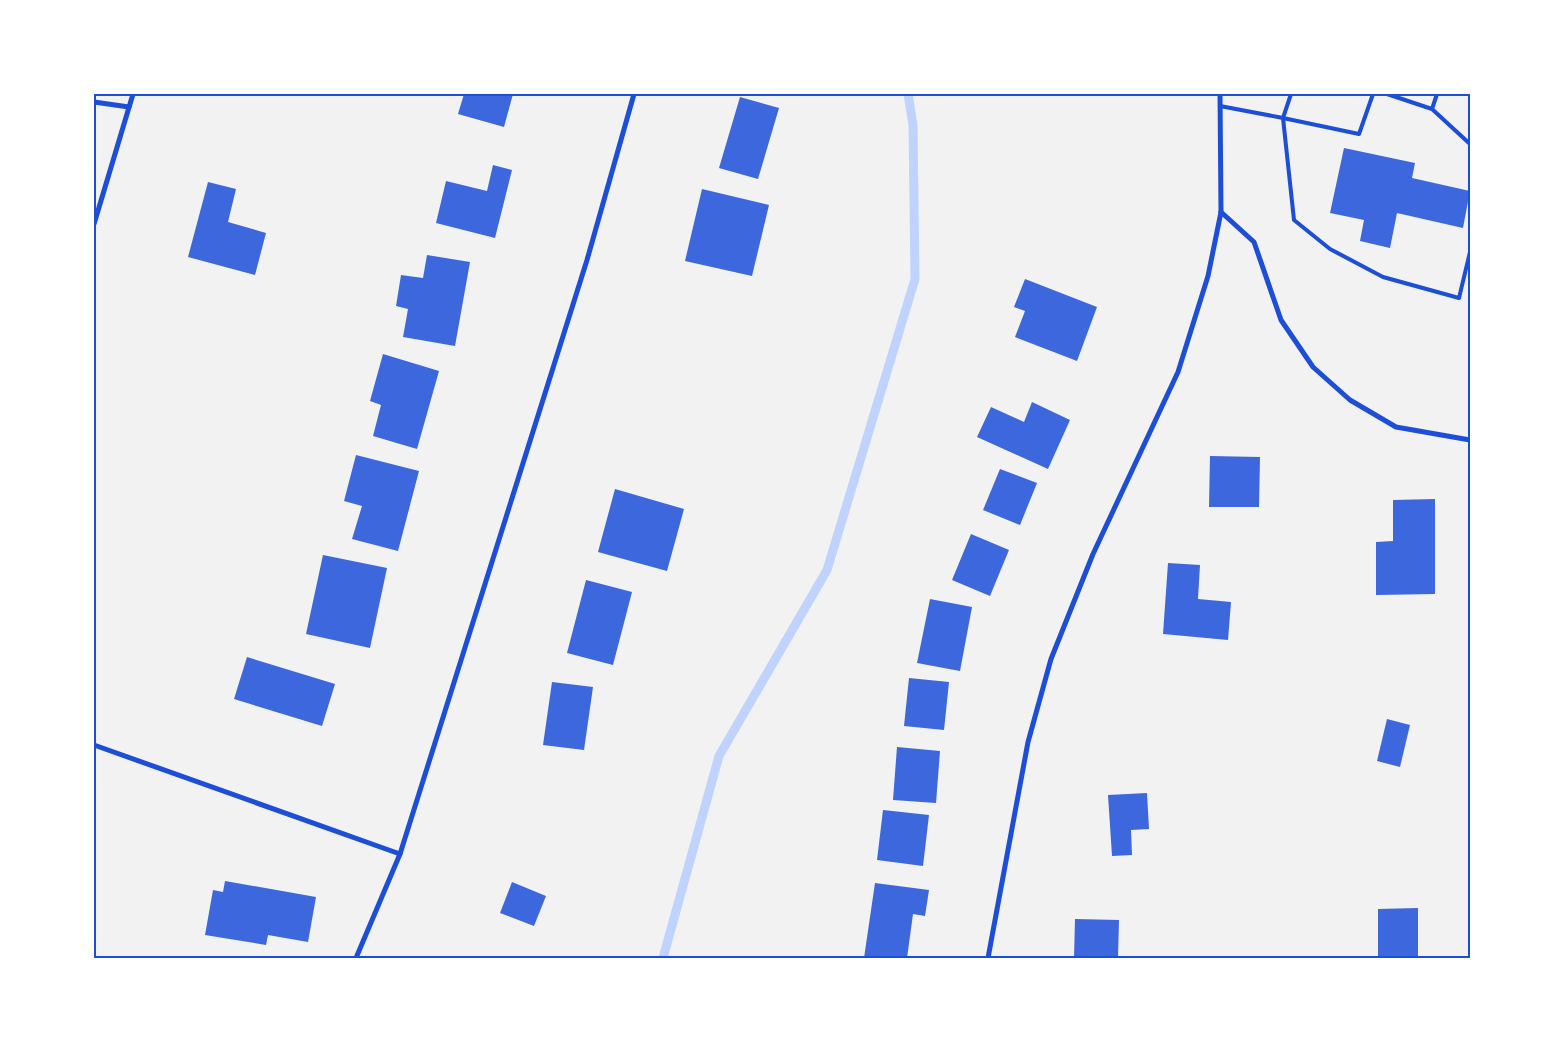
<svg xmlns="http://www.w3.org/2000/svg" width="1564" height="1052" viewBox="0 0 1564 1052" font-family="'Varela Round',sans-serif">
<rect width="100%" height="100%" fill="#f2f2f2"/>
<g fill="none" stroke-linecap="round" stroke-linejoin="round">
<polyline stroke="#bfd3fe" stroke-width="9" points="663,958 719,756 827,570 915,279 913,125 908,94"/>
</g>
<g fill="#3d67dc">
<polygon points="464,94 513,94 504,127 458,114"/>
<polygon points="740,97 779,108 758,179 719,168"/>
<polygon points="1344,148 1415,163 1412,178 1470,191 1463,228 1397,213 1390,248 1360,241 1364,220 1330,213"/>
<polygon points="493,165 512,170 495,238 436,223 446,181 487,191"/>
<polygon points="208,182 236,189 228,222 266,233 255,275 188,257"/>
<polygon points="702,189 769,205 752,276 685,261"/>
<polygon points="427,255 470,262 455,346 403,337 408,309 396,306 401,275 423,278"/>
<polygon points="1025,279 1097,307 1077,361 1015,337 1025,311 1014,307"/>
<polygon points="383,354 439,371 417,449 373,436 381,405 370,401"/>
<polygon points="1032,402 1070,420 1048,469 977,437 991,407 1024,422"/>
<polygon points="356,455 419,471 398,551 352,539 362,506 344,501"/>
<polygon points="1210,456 1260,457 1259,507 1209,507"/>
<polygon points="1000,469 1037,483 1020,525 983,510"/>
<polygon points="615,489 684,509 667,571 598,552"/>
<polygon points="1435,499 1435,594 1376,595 1376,542 1393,541 1393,500"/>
<polygon points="971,534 1009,550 990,596 952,580"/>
<polygon points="323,555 387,568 370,648 306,634"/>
<polygon points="1168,563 1200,565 1198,599 1231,602 1228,640 1163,634"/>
<polygon points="586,580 632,592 613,665 567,653"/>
<polygon points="930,599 972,607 960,671 917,663"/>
<polygon points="247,657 335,684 322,726 234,699"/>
<polygon points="909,678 949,682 944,730 904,726"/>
<polygon points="552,682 593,687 584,750 543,745"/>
<polygon points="1387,719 1410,725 1400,767 1377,761"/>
<polygon points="897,747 940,751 936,803 893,800"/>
<polygon points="1147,793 1149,829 1131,830 1132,855 1112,856 1108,795"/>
<polygon points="883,810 929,815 923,866 877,860"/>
<polygon points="225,881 316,897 308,942 268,935 266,945 205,935 213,890 223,892"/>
<polygon points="512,882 546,896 534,926 500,913"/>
<polygon points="875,883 929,890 925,916 913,914 907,958 864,958"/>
<polygon points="1418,908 1418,958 1378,958 1378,909"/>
<polygon points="1075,919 1119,920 1118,958 1074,958"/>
</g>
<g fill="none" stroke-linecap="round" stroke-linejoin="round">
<g stroke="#1d4ed8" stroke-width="4">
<polyline points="1373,94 1359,134 1283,118 1294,220 1330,249 1383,277 1459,298 1470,252"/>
<polyline points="1387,94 1432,109 1437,94"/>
<polyline points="1220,106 1283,118 1291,94"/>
<polyline points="1432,109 1470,144"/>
</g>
<g stroke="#1d4ed8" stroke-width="5">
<polyline points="94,102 129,107"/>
<polyline points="1221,212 1254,242 1281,320 1313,367 1350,400 1396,427 1470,440"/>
<polyline points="94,224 133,94"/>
<polyline points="94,745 400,854"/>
<polyline points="356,958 400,854 587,260 634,94"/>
<polyline points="988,958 1028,742 1051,659 1093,554 1178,372 1208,276 1221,212 1220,94"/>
</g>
</g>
<rect width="1564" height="1052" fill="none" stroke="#ffffff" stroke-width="190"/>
<rect x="95" y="95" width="1374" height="862" fill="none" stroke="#1d4ed8" stroke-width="2"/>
</svg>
